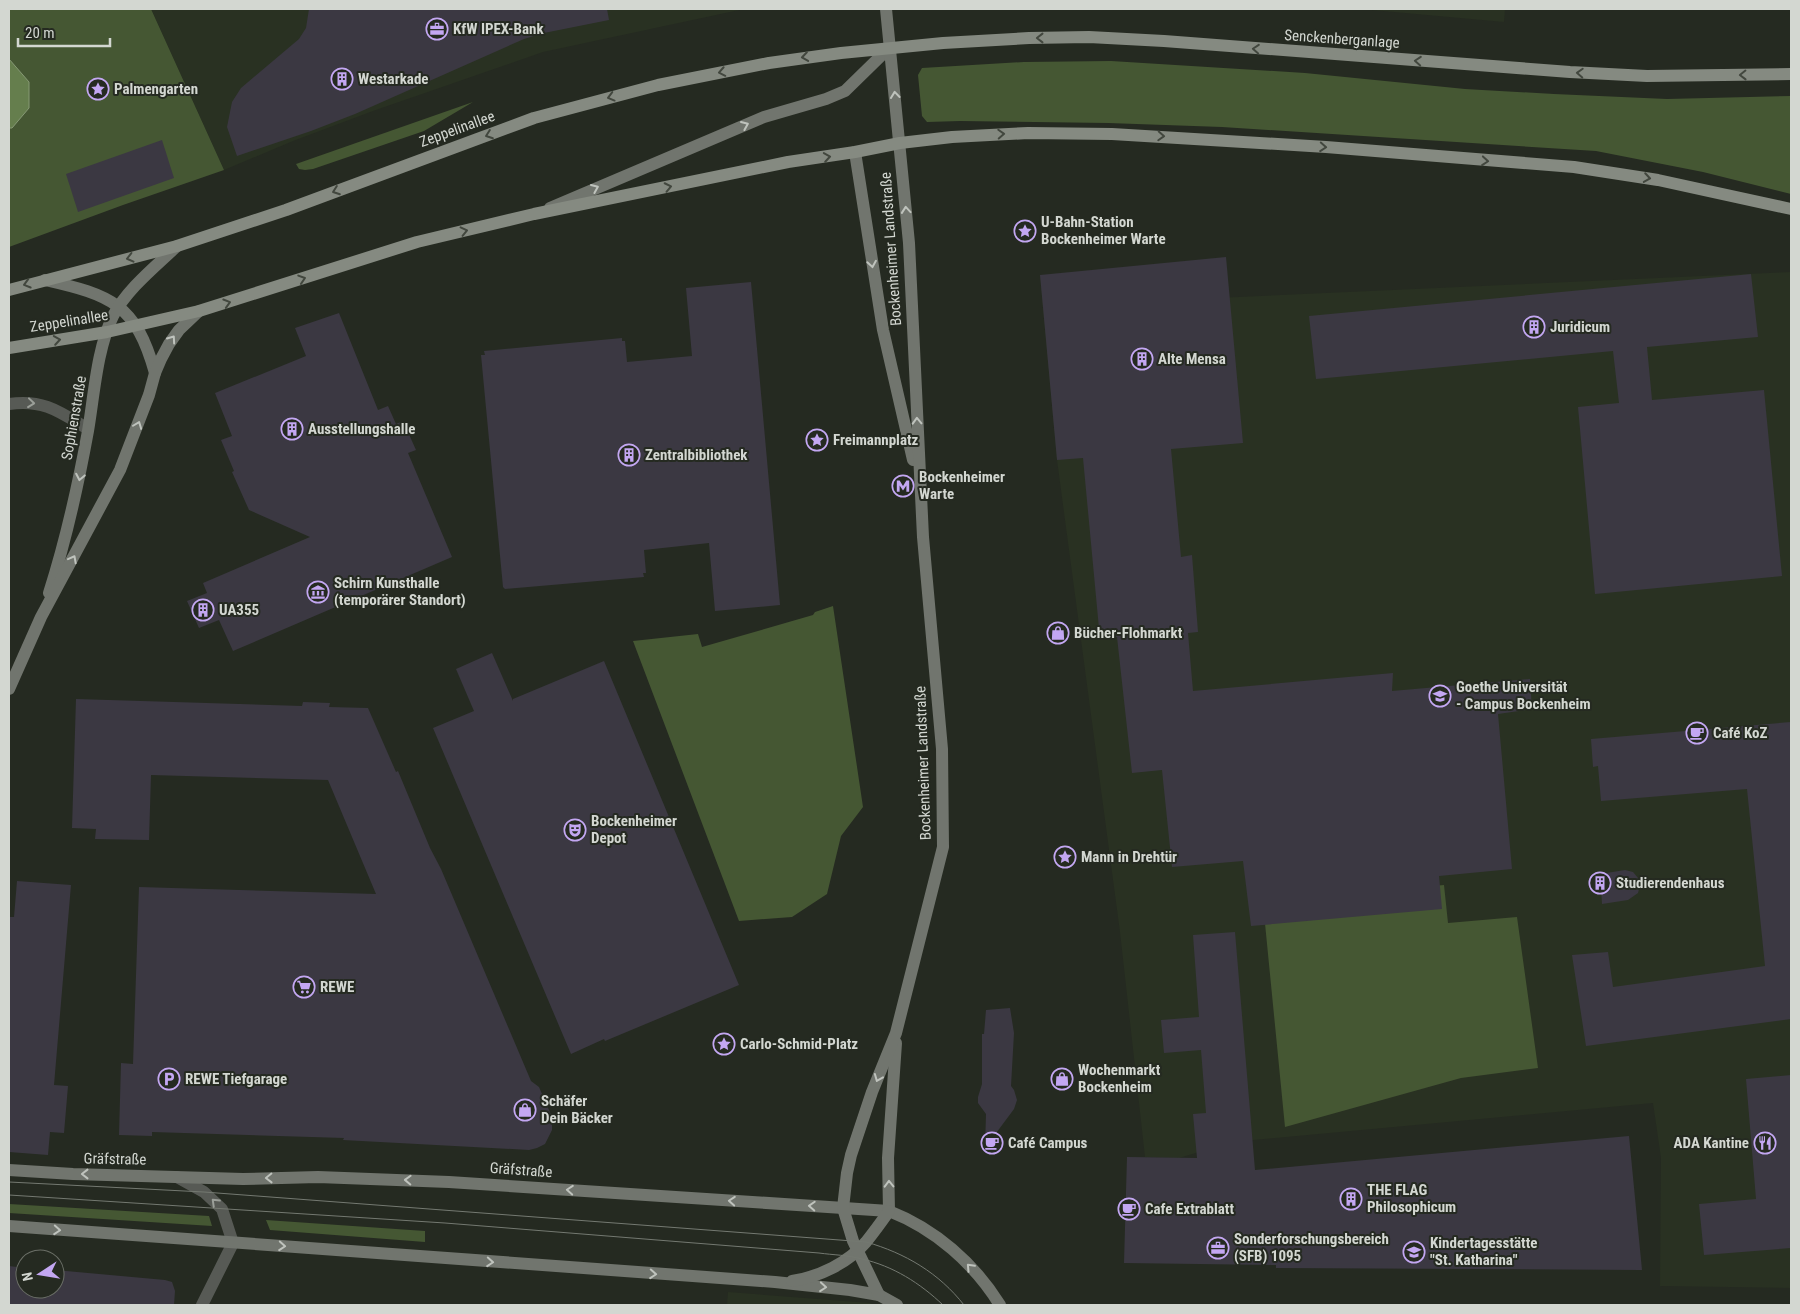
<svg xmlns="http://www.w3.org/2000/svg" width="1800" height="1314" viewBox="0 0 1800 1314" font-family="'Roboto Condensed',sans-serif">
<rect width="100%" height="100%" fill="#252a21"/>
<g fill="#293122">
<polygon points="151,9 744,9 543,52 373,111 293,141 224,170"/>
<polygon points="1361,9 1505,9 1504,22"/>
<polygon points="1791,272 1791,1288 1660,1286 1661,1158 1653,1103 1243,1141 1226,1144 1179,1158 1145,1157 1120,932 1057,460 1040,275 1082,304"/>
<polygon points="728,1292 870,1303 874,1305 727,1305"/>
</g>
<g fill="#455733">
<polygon points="9,9 151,9 224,170 123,205 9,247"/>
<polygon points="1111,61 1305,73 1465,89 1554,94 1667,99 1791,96 1791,194 1703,172 1596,151 1222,127 1108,123 960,121 927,122 922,116 918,75 922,68 1024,62"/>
<polygon points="473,102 424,131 313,169 305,170 299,169 296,164"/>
<polygon points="833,606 863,807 841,836 827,894 792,917 739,921 633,641 698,634 702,647 813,615 815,612"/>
<polygon points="1444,885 1448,923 1517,917 1538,1068 1461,1078 1285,1127 1263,903"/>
<polygon points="9,1204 209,1216 212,1226 9,1213"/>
<polygon points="266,1220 425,1231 425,1242 270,1230"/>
</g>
<polygon fill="#657e4d" stroke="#869975" points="9,59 29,82 29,108 12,128 9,128"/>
<g fill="#3b3842">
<polygon points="309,9 607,9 609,20 544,33 524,39 355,114 311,131 237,156 227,127 232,102 241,88 299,39 306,28"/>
<polygon points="162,140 174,178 78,212 66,174"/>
<polygon points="1226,257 1243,443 1171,449 1181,557 1192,555 1198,632 1188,633 1193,691 1393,673 1392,691 1530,679 1532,709 1498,714 1512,869 1439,876 1442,909 1251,926 1243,861 1172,867 1162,770 1132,773 1117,637 1100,639 1083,458 1057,460 1040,275"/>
<polygon points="1751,274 1758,337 1647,347 1652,400 1764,390 1782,576 1595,594 1578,407 1619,403 1613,351 1316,379 1309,316"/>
<polygon points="751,282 780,605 715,611 709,543 644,550 646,573 643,573 644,577 505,589 503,587 481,355 485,355 484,351 622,338 622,341 625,341 627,362 692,356 686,288"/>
<polygon points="339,313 378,410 388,406 396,424 403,421 416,450 408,453 452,557 233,651 219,620 199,628 187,601 207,593 203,583 310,537 249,510 232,472 234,471 221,440 232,436 215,393 306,356 295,328"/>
<polygon points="492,653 513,701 513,699 604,661 739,985 605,1041 604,1039 571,1054 433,728 474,711 456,669"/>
<polygon points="76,699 302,706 303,702 330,703 329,707 368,708 396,772 398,771 430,848 441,869 531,1081 539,1087 552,1117 552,1130 545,1144 537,1148 529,1150 343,1140 344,1138 152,1132 152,1136 119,1135 121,1063 133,1064 139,887 376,894 328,780 151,775 149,840 95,839 96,829 72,828"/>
<polygon points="1791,722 1791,1019 1586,1046 1572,955 1608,952 1613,987 1765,966 1747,789 1601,801 1598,766 1593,767 1591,739"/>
<polygon points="1625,870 1633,872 1638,878 1639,889 1638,893 1628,900 1602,904 1600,874"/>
<polygon points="17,881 71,885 54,1085 68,1086 64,1133 50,1132 48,1155 9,1152 9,917 14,917"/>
<polygon points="1235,932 1255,1170 1629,1136 1642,1270 1276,1268 1276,1265 1124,1263 1127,1157 1197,1158 1193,1114 1206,1113 1201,1050 1164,1053 1161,1020 1199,1017 1193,935"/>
<polygon points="1010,1008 1014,1033 1011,1086 1014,1090 1017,1100 1014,1109 985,1148 986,1114 978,1103 978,1097 982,1084 982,1034 984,1034 986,1010"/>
<polygon points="1791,1075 1791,1248 1704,1255 1699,1204 1756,1199 1746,1079"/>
<polygon points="9,1266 25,1268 25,1289 55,1289 55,1270 165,1280 172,1282 175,1291 174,1305 9,1305"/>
</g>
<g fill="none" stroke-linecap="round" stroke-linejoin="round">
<g stroke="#575a55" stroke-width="12">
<path d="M 9,404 C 44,399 60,412 88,429"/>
<polyline points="177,1177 204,1192 222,1209 233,1243 202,1305"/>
</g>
<g stroke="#71756e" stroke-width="12">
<polyline points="855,152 883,330 913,460"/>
<polyline points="550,208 764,117 826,99 845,91 890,47"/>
<path d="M 45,280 C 111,295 136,304 155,373"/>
<path d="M 49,593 C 66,540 78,486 88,431 C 94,396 97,348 113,316 C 127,289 155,267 177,246"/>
<polyline points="9,689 41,617 120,470 149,395 155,373 161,359 169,344 179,330 199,311"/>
<path d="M 9,1170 L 73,1174 L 243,1179 L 318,1177 L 449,1182 L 889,1211 C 935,1229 974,1263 1000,1305"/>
<polyline points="889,1211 888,1158 896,1043"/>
<polyline points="9,1226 775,1282 850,1290 879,1295 897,1305"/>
<path d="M 792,1281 C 819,1277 848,1263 866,1242 C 874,1232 882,1221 889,1211"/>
<polyline points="879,1295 853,1241 843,1208 847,1173 851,1155 872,1092 896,1033 943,847 942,749 923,537 909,243 886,9"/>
</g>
<g stroke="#858a81" stroke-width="12">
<polyline points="9,290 177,246 286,210 534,118 658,85 769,63 841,53 943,43 1029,38 1089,37 1164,41 1570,72 1647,76 1791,74"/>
<polyline points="9,348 107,332 199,311 417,242 534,214 788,162 855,152 900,143 952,137 1028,133 1112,134 1326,147 1574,167 1658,180 1791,209"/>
</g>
<g stroke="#747971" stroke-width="1">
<path d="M 9,1182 L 204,1192 L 866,1242 C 905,1253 939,1273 964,1305"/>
<path d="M 9,1195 L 445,1223 L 819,1253 C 833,1255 848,1255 862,1259 C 893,1266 920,1283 943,1305"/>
</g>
</g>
<defs><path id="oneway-chevron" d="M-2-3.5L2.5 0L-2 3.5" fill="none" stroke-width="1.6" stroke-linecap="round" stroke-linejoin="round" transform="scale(1.25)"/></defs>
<g stroke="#42473e">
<use href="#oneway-chevron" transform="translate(1040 38) rotate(180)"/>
<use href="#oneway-chevron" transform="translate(1256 49) rotate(-176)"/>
<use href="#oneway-chevron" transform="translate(805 57) rotate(172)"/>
<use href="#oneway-chevron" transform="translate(1418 61) rotate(-176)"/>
<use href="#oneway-chevron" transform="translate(722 72) rotate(169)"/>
<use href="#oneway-chevron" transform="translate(1580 73) rotate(-177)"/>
<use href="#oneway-chevron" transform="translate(1743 75) rotate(179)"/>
<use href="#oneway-chevron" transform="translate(611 97) rotate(165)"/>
<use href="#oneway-chevron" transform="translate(1001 134) rotate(-3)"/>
<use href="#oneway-chevron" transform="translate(489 135) rotate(160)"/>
<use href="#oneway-chevron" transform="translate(1161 136) rotate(3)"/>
<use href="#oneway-chevron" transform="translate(1323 147) rotate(4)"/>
<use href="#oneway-chevron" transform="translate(827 157) rotate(-9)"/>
<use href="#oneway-chevron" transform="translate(1485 161) rotate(5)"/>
<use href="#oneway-chevron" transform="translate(1647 178) rotate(9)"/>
<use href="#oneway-chevron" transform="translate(668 187) rotate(-12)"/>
<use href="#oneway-chevron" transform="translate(336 191) rotate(160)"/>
<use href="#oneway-chevron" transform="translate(464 231) rotate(-13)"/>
<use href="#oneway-chevron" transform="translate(130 258) rotate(166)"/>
<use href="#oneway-chevron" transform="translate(302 279) rotate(-18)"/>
<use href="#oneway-chevron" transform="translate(27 284) rotate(164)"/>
<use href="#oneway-chevron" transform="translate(227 303) rotate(-17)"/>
<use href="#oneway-chevron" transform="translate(57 340) rotate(-9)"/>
</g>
<g stroke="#bfc3bd">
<use href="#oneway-chevron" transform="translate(895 95) rotate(-96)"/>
<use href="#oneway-chevron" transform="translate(745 125) rotate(-23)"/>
<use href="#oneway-chevron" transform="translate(595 188) rotate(-23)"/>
<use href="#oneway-chevron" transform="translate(906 210) rotate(-95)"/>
<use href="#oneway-chevron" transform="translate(872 264) rotate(81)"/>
<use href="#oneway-chevron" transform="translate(172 339) rotate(-55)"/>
<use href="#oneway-chevron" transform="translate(917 421) rotate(-92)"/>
<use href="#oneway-chevron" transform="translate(138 425) rotate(-69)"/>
<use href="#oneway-chevron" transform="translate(80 477) rotate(101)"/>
<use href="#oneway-chevron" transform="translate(73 559) rotate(-62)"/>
<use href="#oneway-chevron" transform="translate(878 1078) rotate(112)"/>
<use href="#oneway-chevron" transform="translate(85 1174) rotate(-180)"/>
<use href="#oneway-chevron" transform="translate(269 1178) rotate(179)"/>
<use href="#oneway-chevron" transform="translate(408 1180) rotate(-178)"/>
<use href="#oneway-chevron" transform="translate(889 1184) rotate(-91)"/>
<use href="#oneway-chevron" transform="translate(570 1190) rotate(-176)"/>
<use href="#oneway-chevron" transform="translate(732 1201) rotate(-176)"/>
<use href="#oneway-chevron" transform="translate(812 1206) rotate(-177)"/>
<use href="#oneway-chevron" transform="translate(57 1230) rotate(4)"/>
<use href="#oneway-chevron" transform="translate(282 1246) rotate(4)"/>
<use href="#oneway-chevron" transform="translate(490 1262) rotate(4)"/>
<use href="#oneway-chevron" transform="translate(970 1267) rotate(-133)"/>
<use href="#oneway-chevron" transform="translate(653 1274) rotate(4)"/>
<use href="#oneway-chevron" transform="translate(823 1287) rotate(5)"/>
</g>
<g stroke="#9b9f99">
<use href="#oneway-chevron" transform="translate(31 403) rotate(6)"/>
<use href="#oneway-chevron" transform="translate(215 1202) rotate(-136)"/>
</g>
<defs>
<g id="office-ring" transform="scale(1.125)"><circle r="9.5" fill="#252a21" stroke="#c3a7f2" stroke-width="1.5"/><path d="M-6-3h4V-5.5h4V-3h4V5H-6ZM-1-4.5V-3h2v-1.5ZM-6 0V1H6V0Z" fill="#c3a7f2"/></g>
<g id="building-ring" transform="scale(1.125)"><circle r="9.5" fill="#252a21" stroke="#c3a7f2" stroke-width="1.5"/><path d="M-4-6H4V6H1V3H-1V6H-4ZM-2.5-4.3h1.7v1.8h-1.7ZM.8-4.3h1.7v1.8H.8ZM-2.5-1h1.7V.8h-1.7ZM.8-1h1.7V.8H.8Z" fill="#c3a7f2"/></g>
<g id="sight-ring" transform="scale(1.125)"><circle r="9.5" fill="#252a21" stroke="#c3a7f2" stroke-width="1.5"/><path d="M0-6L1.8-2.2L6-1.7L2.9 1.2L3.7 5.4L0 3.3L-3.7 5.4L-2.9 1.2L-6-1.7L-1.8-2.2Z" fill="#c3a7f2"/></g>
<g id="metro-ring" transform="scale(1.125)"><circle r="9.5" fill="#252a21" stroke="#c3a7f2" stroke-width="1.5"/><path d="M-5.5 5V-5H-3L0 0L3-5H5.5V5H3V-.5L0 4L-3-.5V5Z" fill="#c3a7f2"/></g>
<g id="museum-ring" transform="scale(1.125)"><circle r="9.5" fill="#252a21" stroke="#c3a7f2" stroke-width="1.5"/><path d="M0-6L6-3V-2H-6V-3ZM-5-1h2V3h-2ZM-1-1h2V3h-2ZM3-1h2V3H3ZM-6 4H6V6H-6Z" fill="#c3a7f2"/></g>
<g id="shop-ring" transform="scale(1.125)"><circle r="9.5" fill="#252a21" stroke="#c3a7f2" stroke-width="1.5"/><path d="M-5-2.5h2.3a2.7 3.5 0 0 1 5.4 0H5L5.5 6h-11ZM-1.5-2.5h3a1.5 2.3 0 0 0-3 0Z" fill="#c3a7f2"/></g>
<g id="university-ring" transform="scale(1.125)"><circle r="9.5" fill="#252a21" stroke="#c3a7f2" stroke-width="1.5"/><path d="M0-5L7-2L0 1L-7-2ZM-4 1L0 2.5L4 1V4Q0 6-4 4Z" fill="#c3a7f2"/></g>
<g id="cafe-ring" transform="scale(1.125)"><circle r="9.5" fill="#252a21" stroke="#c3a7f2" stroke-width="1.5"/><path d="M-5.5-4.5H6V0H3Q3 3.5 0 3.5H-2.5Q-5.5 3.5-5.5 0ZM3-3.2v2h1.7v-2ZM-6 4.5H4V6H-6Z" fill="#c3a7f2"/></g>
<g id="theatre-ring" transform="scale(1.125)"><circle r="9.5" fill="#252a21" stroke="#c3a7f2" stroke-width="1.5"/><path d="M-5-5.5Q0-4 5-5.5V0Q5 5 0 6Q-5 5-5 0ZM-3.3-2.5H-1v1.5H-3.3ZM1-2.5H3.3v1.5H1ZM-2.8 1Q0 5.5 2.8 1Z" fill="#c3a7f2"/></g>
<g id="supermarket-ring" transform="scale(1.125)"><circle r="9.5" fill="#252a21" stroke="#c3a7f2" stroke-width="1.5"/><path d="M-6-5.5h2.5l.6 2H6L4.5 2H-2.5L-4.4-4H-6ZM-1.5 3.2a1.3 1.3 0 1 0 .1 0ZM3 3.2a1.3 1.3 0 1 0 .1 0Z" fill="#c3a7f2"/></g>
<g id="parking-ring" transform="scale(1.125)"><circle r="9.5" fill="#252a21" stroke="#c3a7f2" stroke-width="1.5"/><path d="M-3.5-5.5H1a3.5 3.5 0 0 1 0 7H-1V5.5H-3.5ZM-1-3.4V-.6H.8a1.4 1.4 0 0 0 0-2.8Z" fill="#c3a7f2"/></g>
<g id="restaurant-ring" transform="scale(1.125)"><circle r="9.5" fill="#252a21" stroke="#c3a7f2" stroke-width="1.5"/><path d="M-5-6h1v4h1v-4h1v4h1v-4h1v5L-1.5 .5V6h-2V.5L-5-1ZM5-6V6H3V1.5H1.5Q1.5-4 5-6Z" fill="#c3a7f2"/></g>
<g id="school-ring" transform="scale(1.125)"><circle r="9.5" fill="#252a21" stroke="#c3a7f2" stroke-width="1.5"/><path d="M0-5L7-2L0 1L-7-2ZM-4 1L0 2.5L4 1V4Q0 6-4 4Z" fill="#c3a7f2"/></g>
</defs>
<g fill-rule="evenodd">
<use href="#office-ring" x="437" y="29"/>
<use href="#building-ring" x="342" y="79"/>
<use href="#sight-ring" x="98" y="89"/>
<use href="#sight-ring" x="1025" y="231"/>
<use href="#building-ring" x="1534" y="327"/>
<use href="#building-ring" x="1142" y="359"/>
<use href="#building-ring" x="292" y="429"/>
<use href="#sight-ring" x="817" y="440"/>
<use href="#building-ring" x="629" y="455"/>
<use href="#metro-ring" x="903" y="486"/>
<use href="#museum-ring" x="318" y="592"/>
<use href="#building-ring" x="203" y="610"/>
<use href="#shop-ring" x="1058" y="633"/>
<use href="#university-ring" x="1440" y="696"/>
<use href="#cafe-ring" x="1697" y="733"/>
<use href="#theatre-ring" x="575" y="830"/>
<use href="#sight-ring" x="1065" y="857"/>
<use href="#building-ring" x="1600" y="883"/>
<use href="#supermarket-ring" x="304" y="987"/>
<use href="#sight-ring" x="724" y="1044"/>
<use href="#parking-ring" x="169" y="1079"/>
<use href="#shop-ring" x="1062" y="1079"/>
<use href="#shop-ring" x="525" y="1110"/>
<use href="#cafe-ring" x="992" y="1143"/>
<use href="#restaurant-ring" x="1765" y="1143"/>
<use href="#building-ring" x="1351" y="1199"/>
<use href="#cafe-ring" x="1129" y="1209"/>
<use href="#office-ring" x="1218" y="1248"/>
<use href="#school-ring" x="1414" y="1252"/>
</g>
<g text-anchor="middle" stroke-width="4" stroke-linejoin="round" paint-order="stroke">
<g font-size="15" font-weight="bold" fill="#d3d7d1" stroke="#252a21" text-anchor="start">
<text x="453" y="34">KfW IPEX-Bank</text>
<text x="358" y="84">Westarkade</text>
<text x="114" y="94">Palmengarten</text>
<text x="1041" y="227">U-Bahn-Station<tspan x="1041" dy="17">Bockenheimer Warte</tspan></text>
<text x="1550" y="332">Juridicum</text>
<text x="1158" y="364">Alte Mensa</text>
<text x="308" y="434">Ausstellungshalle</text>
<text x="833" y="445">Freimannplatz</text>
<text x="645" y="460">Zentralbibliothek</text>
<text x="919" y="482">Bockenheimer<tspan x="919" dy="17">Warte</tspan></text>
<text x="334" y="588">Schirn Kunsthalle<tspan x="334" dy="17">(temporärer Standort)</tspan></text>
<text x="219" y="615">UA355</text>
<text x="1074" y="638">Bücher-Flohmarkt</text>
<text x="1456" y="692">Goethe Universität<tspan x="1456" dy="17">- Campus Bockenheim</tspan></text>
<text x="1713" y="738">Café KoZ</text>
<text x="591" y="826">Bockenheimer<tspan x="591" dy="17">Depot</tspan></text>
<text x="1081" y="862">Mann in Drehtür</text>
<text x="1616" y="888">Studierendenhaus</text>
<text x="320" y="992">REWE</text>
<text x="740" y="1049">Carlo-Schmid-Platz</text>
<text x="1078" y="1075">Wochenmarkt<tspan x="1078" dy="17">Bockenheim</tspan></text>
<text x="185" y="1084">REWE Tiefgarage</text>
<text x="541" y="1106">Schäfer<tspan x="541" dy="17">Dein Bäcker</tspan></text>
<text x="1008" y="1148">Café Campus</text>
<text x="1749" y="1148" text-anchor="end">ADA Kantine</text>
<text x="1367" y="1195">THE FLAG<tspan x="1367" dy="17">Philosophicum</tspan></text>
<text x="1145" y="1214">Cafe Extrablatt</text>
<text x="1234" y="1244">Sonderforschungsbereich<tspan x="1234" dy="17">(SFB) 1095</tspan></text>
<text x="1430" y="1248">Kindertagesstätte<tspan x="1430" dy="17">"St. Katharina"</tspan></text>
</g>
<g font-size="15" fill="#d3d7d1" stroke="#252a21">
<text transform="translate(1342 39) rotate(4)" y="5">Senckenberganlage</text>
<text transform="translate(457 129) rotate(-20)" y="5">Zeppelinallee</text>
<text transform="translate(891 249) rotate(-94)" y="5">Bockenheimer Landstraße</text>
<text transform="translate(69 321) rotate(-9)" y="5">Zeppelinallee</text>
<text transform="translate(74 418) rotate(-80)" y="5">Sophienstraße</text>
<text transform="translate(923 763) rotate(-92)" y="5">Bockenheimer Landstraße</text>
<text transform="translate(115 1159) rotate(1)" y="5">Gräfstraße</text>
<text transform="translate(521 1170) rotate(4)" y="5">Gräfstraße</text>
</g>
</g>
<rect width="1800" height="1314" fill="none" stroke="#d3d7d1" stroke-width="20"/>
<g transform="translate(40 1274) rotate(258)"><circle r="24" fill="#252a21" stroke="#6b6f67"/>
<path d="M0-4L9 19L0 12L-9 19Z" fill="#c3a7f2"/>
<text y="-8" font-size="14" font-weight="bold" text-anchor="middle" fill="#d3d7d1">N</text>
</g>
<path d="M18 38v8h92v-8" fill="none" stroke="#d3d7d1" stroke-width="2.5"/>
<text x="25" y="38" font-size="15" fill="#d3d7d1" stroke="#252a21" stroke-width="4" paint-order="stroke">20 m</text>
</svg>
